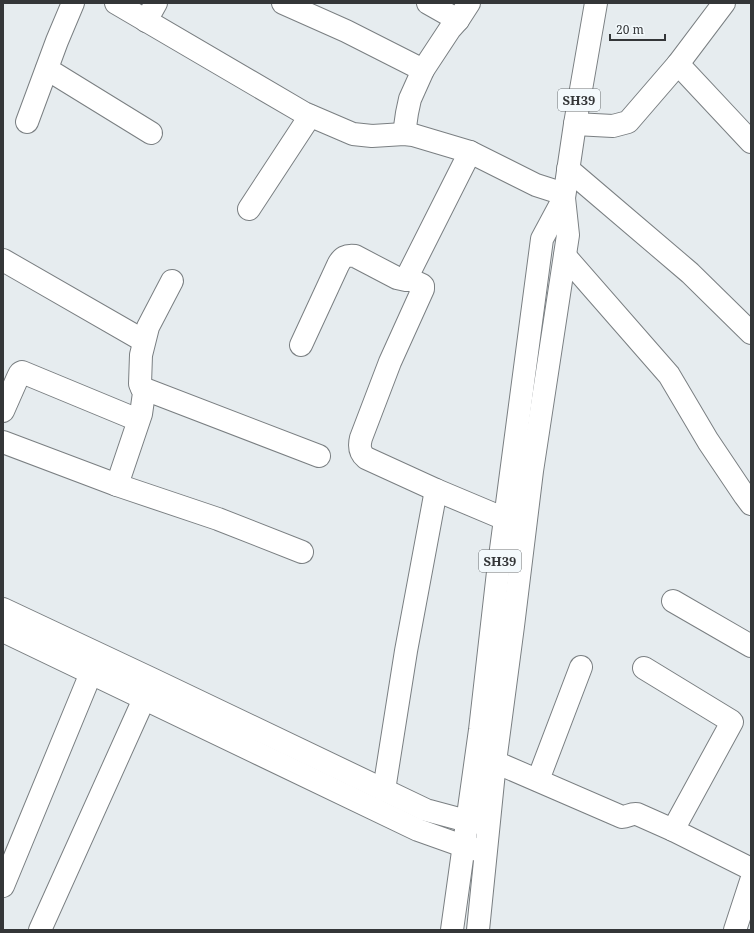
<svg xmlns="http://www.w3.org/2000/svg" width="754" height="933" viewBox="0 0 754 933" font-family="'Noto Serif',serif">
<rect width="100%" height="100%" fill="#e6ecef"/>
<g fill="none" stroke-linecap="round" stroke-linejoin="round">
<g stroke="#7a7f82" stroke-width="24">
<g id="minor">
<polyline points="116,3 304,113 353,134 372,136 404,134 413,135 470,152 536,185 564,194"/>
<polyline points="283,3 346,31 423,70"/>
<polyline points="428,3 458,20"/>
<polyline points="146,21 156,3"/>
<polyline points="678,64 751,142"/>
<polyline points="47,69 151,133"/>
<polyline points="27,122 57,41 73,3"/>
<polyline points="575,124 613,126 628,122 678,64 724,3"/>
<polyline points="404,134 407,113 410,99 423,70 450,29 458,20 469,3"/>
<path d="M 470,152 L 408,275 L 409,279 L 422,285 L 423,286 L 423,289 L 390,362 L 361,438 C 359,446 359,452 366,458 L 436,490 L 505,519"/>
<polyline points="568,169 690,273 751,333"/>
<polyline points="249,209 310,116"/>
<polyline points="565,256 669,375 708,441 745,496 751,504"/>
<polyline points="3,260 144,341"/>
<path d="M 301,345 L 338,265 C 342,257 346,255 355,256 L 397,278 L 406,280 L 409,279"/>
<polyline points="142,388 319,456"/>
<polyline points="3,411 18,377 20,373 22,372 138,420"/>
<polyline points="3,442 117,485 218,519 302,552"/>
<polyline points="117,485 141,414 144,393 140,384 141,355 148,327 172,281"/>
<polyline points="673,601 751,646"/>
<polyline points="3,609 154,680 426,810 467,821 485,824"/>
<polyline points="3,631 418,830 463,846 482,851"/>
<polyline points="644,668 731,721 732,722 673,830 751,869"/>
<path d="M 495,762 L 622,817 C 628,817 631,813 637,814 L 673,830"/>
<polyline points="538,780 581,667"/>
<polyline points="384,790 406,651 436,490"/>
<polyline points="3,886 91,673"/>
<polyline points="40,930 144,699"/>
<polyline points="735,930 751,881"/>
</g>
</g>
<g stroke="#7a7f82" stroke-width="24">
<g id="major">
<polyline points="452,930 480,730 498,572 542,239 564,198"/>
<polyline points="478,930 495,762 513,626 532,471 568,235 564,198 575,124 596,3"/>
</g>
</g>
<use href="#minor" stroke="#fff" stroke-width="22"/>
<use href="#major" stroke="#fff" stroke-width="22"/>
</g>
<g text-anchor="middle" stroke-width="4" stroke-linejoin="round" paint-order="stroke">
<g fill="#f3f9fc" stroke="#6d7073" stroke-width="1">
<rect x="558" y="89" width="42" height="22" rx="3"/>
<rect x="479" y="550" width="42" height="22" rx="3"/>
</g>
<g font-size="13" font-weight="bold" fill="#343638">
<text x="579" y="105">SH39</text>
<text x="500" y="566">SH39</text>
</g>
</g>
<rect width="754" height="933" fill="none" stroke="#343638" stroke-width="8"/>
<path d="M610 34v6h55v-6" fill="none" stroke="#343638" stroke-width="2"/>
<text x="616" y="34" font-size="12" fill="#343638" stroke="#f3f9fc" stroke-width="3" paint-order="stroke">20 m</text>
</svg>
